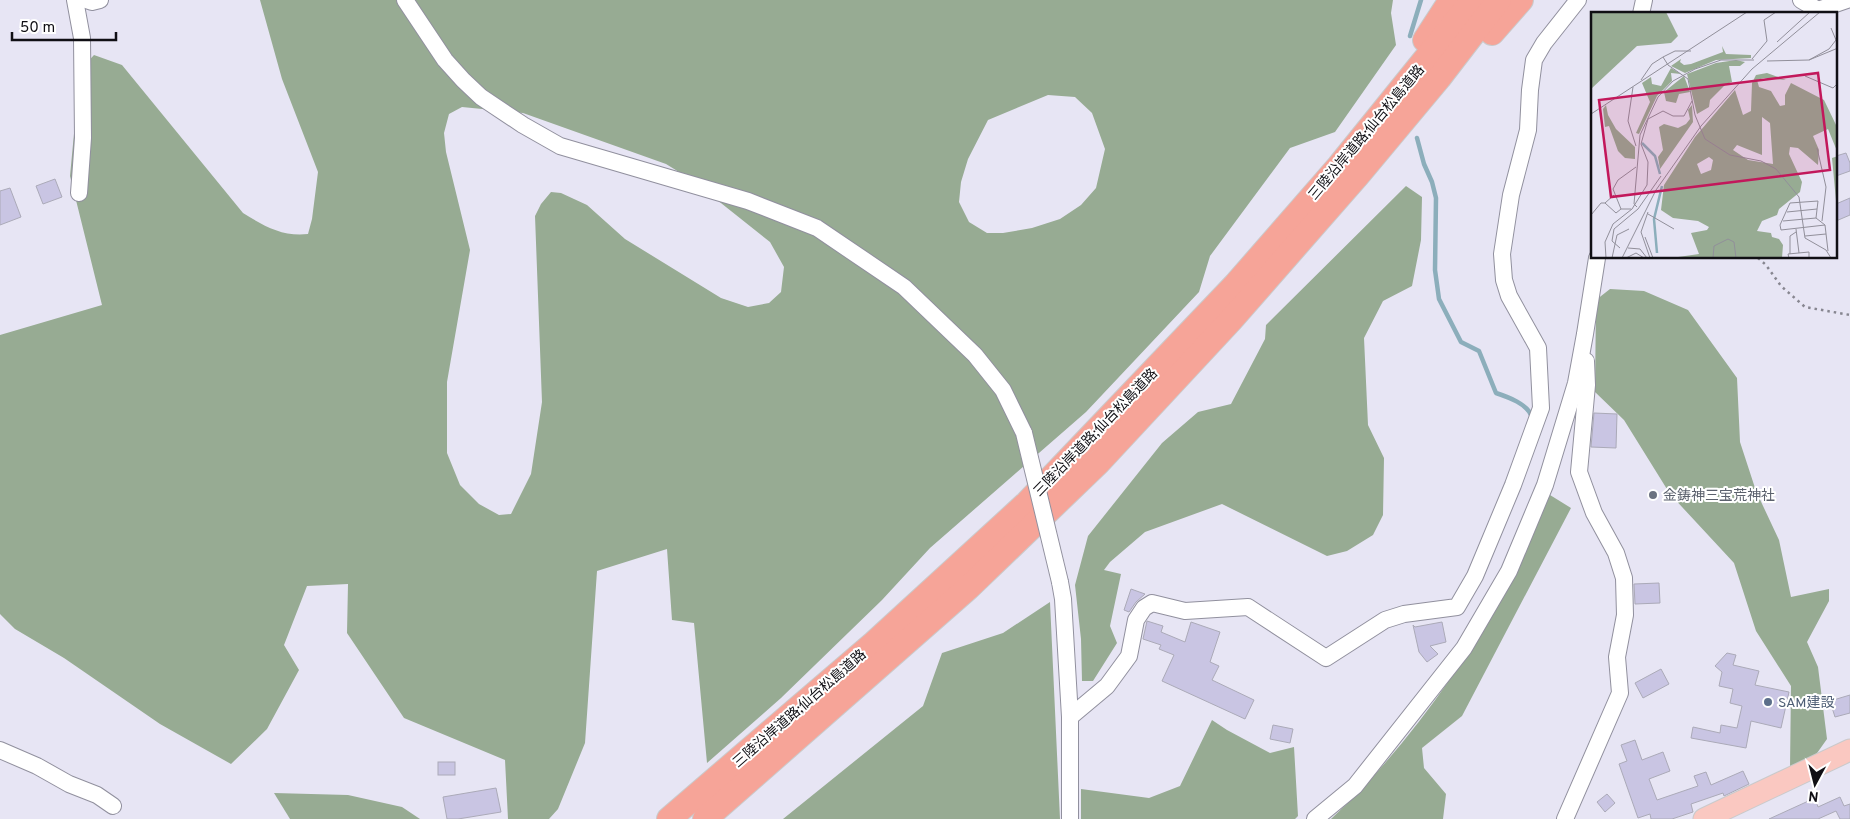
<svg xmlns="http://www.w3.org/2000/svg" width="1850" height="819" viewBox="0 0 1850 819" font-family="Overpass,'Noto Sans JP',sans-serif">
<rect width="100%" height="100%" fill="#e7e5f4"/>
<g fill="#97ab93" fill-rule="evenodd">
<path d="M 260,0 L 1393,0 L 1391,13 L 1396,45 L 1335,132 L 1290,148 L 1210,256 L 1199,292 L 1086,412 L 930,548 L 882,600 L 781,698 L 707,763 L 694,623 L 672,620 L 667,549 L 597,571 L 585,743 L 558,809 L 549,819 L 508,819 L 505,760 L 404,718 L 347,633 L 348,584 L 307,586 L 284,645 L 299,670 L 267,729 L 231,764 L 160,724 L 64,658 L 15,629 L 0,614 L 0,335 L 102,305 L 70,176 L 80,70 L 94,55 L 122,65 L 243,213 C 264,226 283,237 308,234 L 312,219 L 318,172 L 282,79 ZM 1048,95 L 1075,97 L 1092,113 L 1105,149 L 1096,188 L 1081,205 L 1060,219 L 1032,228 L 1003,233 L 987,233 L 969,222 L 959,202 L 961,182 L 968,159 L 988,120 ZM 462,107 L 523,113 L 666,164 L 692,180 L 770,242 L 784,267 L 781,292 L 769,303 L 748,307 L 721,298 L 625,239 L 587,205 L 561,193 L 551,192 L 541,204 L 535,216 L 542,402 L 531,474 L 511,514 L 499,515 L 479,504 L 460,485 L 447,453 L 447,382 L 470,250 L 446,152 L 444,133 L 449,114 Z"/>
<polygon points="1406,186 1422,197 1421,240 1412,286 1383,301 1364,338 1368,425 1384,458 1383,515 1373,535 1347,551 1327,556 1222,504 1145,532 1110,562 1104,570 1121,574 1110,626 1117,643 1093,681 1082,681 1081,639 1075,585 1088,536 1162,443 1198,412 1231,404 1265,339 1266,325"/>
<polygon points="1610,289 1644,291 1688,310 1737,378 1740,442 1756,491 1779,540 1791,597 1829,589 1829,601 1807,642 1818,667 1827,739 1810,763 1790,769 1791,686 1756,631 1734,563 1670,494 1624,420 1595,392 1596,300"/>
<path d="M 1550,495 L 1571,508 L 1462,716 L 1422,748 L 1424,768 L 1446,794 L 1443,819 L 1331,819 C 1400,755 1461,670 1507,588 C 1524,558 1536,526 1550,495 Z"/>
<polygon points="1050,602 1060,819 783,819 923,706 942,653 1003,633"/>
<polygon points="1212,720 1227,730 1270,753 1294,747 1298,816 1295,819 1081,819 1081,789 1149,798 1180,786"/>
<polygon points="274,793 348,795 402,807 420,819 290,819"/>
</g>
<g fill="none" stroke-linecap="round" stroke-linejoin="round">
<g stroke="#8caebb" stroke-width="4.5">
<polyline points="1410,36 1421,0"/>
<path d="M 1417,138 L 1424,164 L 1432,182 L 1436,198 L 1435,270 L 1439,299 L 1461,342 L 1479,351 L 1496,393 C 1508,397 1528,404 1532,417"/>
</g>
</g>
<g fill="#c9c5e3" stroke="#abaab8">
<polygon points="1846,153 1850,163 1850,171 1836,176 1836,156"/>
<polygon points="55,179 62,197 43,204 36,186"/>
<polygon points="10,188 21,217 0,225 0,191"/>
<polygon points="1850,198 1850,215 1836,221 1836,204"/>
<polygon points="1594,413 1617,414 1616,448 1591,447"/>
<polygon points="1659,583 1660,603 1635,604 1634,584"/>
<polygon points="1131,589 1145,594 1136,602 1129,612 1124,610"/>
<polygon points="1147,621 1163,626 1161,632 1185,642 1191,622 1220,632 1210,662 1219,666 1212,680 1254,700 1245,719 1162,681 1174,655 1159,649 1161,645 1143,639"/>
<polygon points="1442,622 1446,642 1430,646 1438,654 1427,662 1419,652 1413,625 1415,627"/>
<polygon points="1727,653 1736,655 1733,665 1759,671 1755,685 1789,692 1781,728 1751,721 1746,748 1691,738 1693,727 1720,733 1721,725 1737,728 1742,706 1730,703 1733,689 1719,686 1722,672 1715,666"/>
<polygon points="1661,669 1669,684 1643,698 1635,683"/>
<polygon points="1850,695 1850,713 1835,717 1830,701"/>
<polygon points="1273,725 1293,729 1290,743 1270,739"/>
<polygon points="1635,740 1642,760 1663,752 1670,771 1649,779 1657,800 1698,786 1694,776 1706,772 1711,785 1743,771 1749,784 1724,796 1723,793 1691,804 1693,812 1672,819 1651,819 1650,814 1638,818 1619,764 1627,761 1621,745"/>
<rect x="438" y="762" width="17" height="13"/>
<polygon points="496,788 501,812 458,819 447,819 443,797"/>
<polygon points="1607,794 1615,803 1605,812 1597,802"/>
<polygon points="1840,797 1844,806 1850,804 1850,819 1840,819 1836,811 1818,819 1769,819 1815,798 1818,807"/>
</g>
<g fill="none" stroke-linecap="round" stroke-linejoin="round">
<g stroke="#91909e" stroke-width="18">
<g id="minor">
<polyline points="75,0 82,38 83,138 79,193"/>
<polyline points="86,0 92,2 100,0"/>
<polyline points="405,0 445,60 463,80 481,97 523,125 560,146 748,201 817,228 904,287 975,355 1003,390 1024,433"/>
<polyline points="1801,0 1818,10 1818,14"/>
<polyline points="1818,10 1847,0"/>
<polyline points="1641,14 1644,0"/>
<polyline points="1060,582 1063,599 1070,717 1070,819"/>
<polyline points="1070,717 1107,686 1129,656 1136,620 1144,608 1152,603 1185,611 1248,607 1326,658 1385,620 1404,614 1457,607 1475,576 1513,485 1541,408 1538,348 1509,296 1504,280 1502,254 1511,195 1528,130 1530,90 1534,60 1544,43 1578,0"/>
<polyline points="0,750 37,766 69,784 97,795 113,806"/>
<polyline points="1315,819 1355,786 1464,648 1509,571 1545,485 1576,383 1585,334 1597,258"/>
<polyline points="1565,819 1620,693 1617,657 1625,615 1624,578 1616,553 1594,513 1579,472 1587,385 1586,361"/>
</g>
</g>
<g stroke="#cacacb" stroke-width="23">
<polyline id="major" points="1704,819 1850,750"/>
</g>
<g stroke="#cacacb" stroke-width="26">
<g id="highway">
<polyline points="1492,33 1521,0"/>
<polyline points="1425,40 1451,0"/>
<polyline points="669,819 874,643 1027,503 1236,284 1339,166 1473,0"/>
<polyline points="705,819 968,588 1098,463 1231,320 1358,175 1439,78 1499,0"/>
</g>
</g>
<polyline stroke="#878690" stroke-width="2.5" stroke-dasharray="2.5 4" stroke-linecap="butt" points="1758,258 1766,265 1781,286 1805,307 1850,315"/>
<use href="#minor" stroke="#fff" stroke-width="16"/>
<use href="#major" stroke="#fac8c1" stroke-width="21"/>
<use href="#highway" stroke="#f6a498" stroke-width="24"/>
<g stroke="#91909e" stroke-width="18" stroke-linecap="butt">
<polyline id="minor-bridge" points="1024,433 1060,582"/>
</g>
<use href="#minor-bridge" stroke="#fff" stroke-width="16"/>
</g>
<circle fill="#6b7280" stroke="#fff" stroke-width="2" cx="1653" cy="495" r="5"/>
<circle fill="#5c6f8a" stroke="#fff" stroke-width="2" cx="1768" cy="702" r="5"/>
<g text-anchor="middle" stroke-width="4" stroke-linejoin="round" paint-order="stroke">
<g font-size="14" fill="#100f14" stroke="#fff">
<text transform="translate(1366 132) rotate(-50)" y="5">三陸沿岸道路;仙台松島道路</text>
<text transform="translate(1095 432) rotate(-46)" y="5">三陸沿岸道路;仙台松島道路</text>
<text transform="translate(799 708) rotate(-41)" y="5">三陸沿岸道路;仙台松島道路</text>
</g>
<g font-size="14" fill="#5b616d" stroke="#fff" text-anchor="start">
<text x="1663" y="500">金鋳神三宝荒神社</text>
</g>
<g font-size="14" fill="#4e5e75" stroke="#fff" text-anchor="start">
<text x="1778" y="707">SAM建設</text>
</g>
</g>
<g transform="translate(1591 12)">
<rect width="246" height="246" fill="#e7e5f4"/>
<path d="M 0,0 L 75,0 L 87,24 L 80,31 L 46,34 L 0,77 ZM 131,34 L 135,42 L 160,43 L 160,46 L 125,48 L 94,61 L 80,54 L 90,47 L 89,50 L 93,53 L 100,52 L 132,40 ZM 145,48 L 154,50 L 149,54 L 138,54 L 141,70 L 135,72 L 119,88 L 118,95 L 106,102 L 96,62 L 125,51 ZM 80,56 L 90,62 L 80,61 L 81,69 L 66,84 L 48,122 L 45,121 L 59,90 L 51,71 L 60,65 L 61,72 L 70,74 ZM 176,61 L 195,68 L 173,66 L 166,68 L 168,75 L 180,79 L 189,94 L 194,93 L 194,83 L 200,71 L 233,88 L 246,115 L 246,139 L 237,117 L 222,124 L 228,138 L 227,153 L 207,136 L 199,135 L 198,142 L 211,170 L 209,180 L 188,197 L 186,203 L 171,209 L 166,219 L 180,221 L 181,225 L 188,227 L 192,233 L 191,246 L 80,246 L 108,242 L 100,221 L 116,218 L 118,215 L 107,209 L 82,206 L 70,198 L 73,173 L 104,125 L 144,78 L 152,103 L 160,99 L 161,71 L 165,63 ZM 171,105 L 179,111 L 182,152 L 157,148 L 142,138 L 146,133 L 171,143 ZM 118,145 L 122,148 L 120,158 L 110,162 L 106,152 ZM 93,64 L 99,80 L 88,82 L 85,91 L 75,89 L 73,80 ZM 15,93 L 17,103 L 25,117 L 44,135 L 44,147 L 34,146 L 27,139 L 18,114 L 14,115 L 12,97 ZM 101,93 L 102,110 L 69,157 L 67,145 L 72,138 L 68,115 L 73,112 L 87,116 L 95,112 L 99,107 L 97,98 ZM 247,144 L 247,199 L 246,199 L 241,146 Z" fill="#97ab93" fill-rule="evenodd"/>
<path fill="none" stroke="#8caebb" stroke-width="2.5" d="M 51,131 L 64,144 L 69,162M 66,241 L 63,207 L 71,174"/>
<path fill="none" stroke="#918f9a" stroke-width="1" d="M 186,30 L 219,0M 72,45 L 77,53 L 97,67 L 104,103 L 114,127 L 139,143 L 170,149 L 185,157 L 208,185 L 214,226 L 235,238 L 240,246M 161,47 L 176,29 L 173,8 L 185,0M 218,48 L 238,37 L 245,28 L 240,16M 176,49 L 218,48 L 247,36M 214,64 L 242,76 L 247,71M 50,68 L 61,52 L 72,45 L 84,39 L 100,39M 42,75 L 37,109 L 45,134M 0,102 L 156,0M 226,136 L 235,175 L 231,209M 23,183 L 14,191 L 25,201 L 30,197M 46,195 L 43,192 L 49,123 L 67,85 L 82,69 L 104,57 L 130,48 L 163,48M 40,197 L 30,197 L 22,177 L 27,168 L 45,155M 57,200 L 50,220 L 59,246M 196,200 L 226,197M 57,202 L 83,217M 0,203 L 10,191 L 14,191M 192,209 L 225,206M 234,213 L 190,218 L 189,213 L 199,191 L 227,189 L 225,206 L 234,213 L 237,239M 205,217 L 208,241M 214,224 L 235,222M 54,225 L 62,246M 29,236 L 21,229 L 23,217 L 47,197 L 70,164M 37,236 L 49,237 L 56,246M 199,242 L 199,224 L 205,220M 15,246 L 14,230 L 22,212 L 41,197 L 56,173 L 57,150 L 50,132 L 57,107 L 72,99 L 82,104 L 93,104 L 101,89M 21,246 L 26,223 L 38,217M 31,246 L 65,178 L 110,114 L 161,57 L 229,0M 35,246 L 45,241 L 53,246M 122,246 L 123,234 L 137,227 L 143,230 L 145,246M 198,246 L 197,242 L 218,240 L 218,246"/>
<path fill="#c2185b" fill-opacity="0.15" stroke="#c2185b" stroke-width="2.5" d="M 227,61 L 239,158 L 20,185 L 8,88 Z"/>
<rect width="246" height="246" fill="none" stroke="#100f14" stroke-width="2.5"/>
</g>
<g transform="translate(1815 784) rotate(187)" stroke="#ffffff" stroke-width="4" paint-order="stroke">
<path d="M0-4L9 19L0 12L-9 19Z" fill="#100f14"/>
<text y="-8" font-size="14" font-weight="bold" text-anchor="middle" fill="#100f14">N</text>
</g>
<path d="M12 32v8h104v-8" fill="none" stroke="#100f14" stroke-width="2.5"/>
<text x="20" y="32" font-size="15" fill="#100f14" stroke="#ffffff" stroke-width="4" paint-order="stroke">50 m</text>
</svg>
